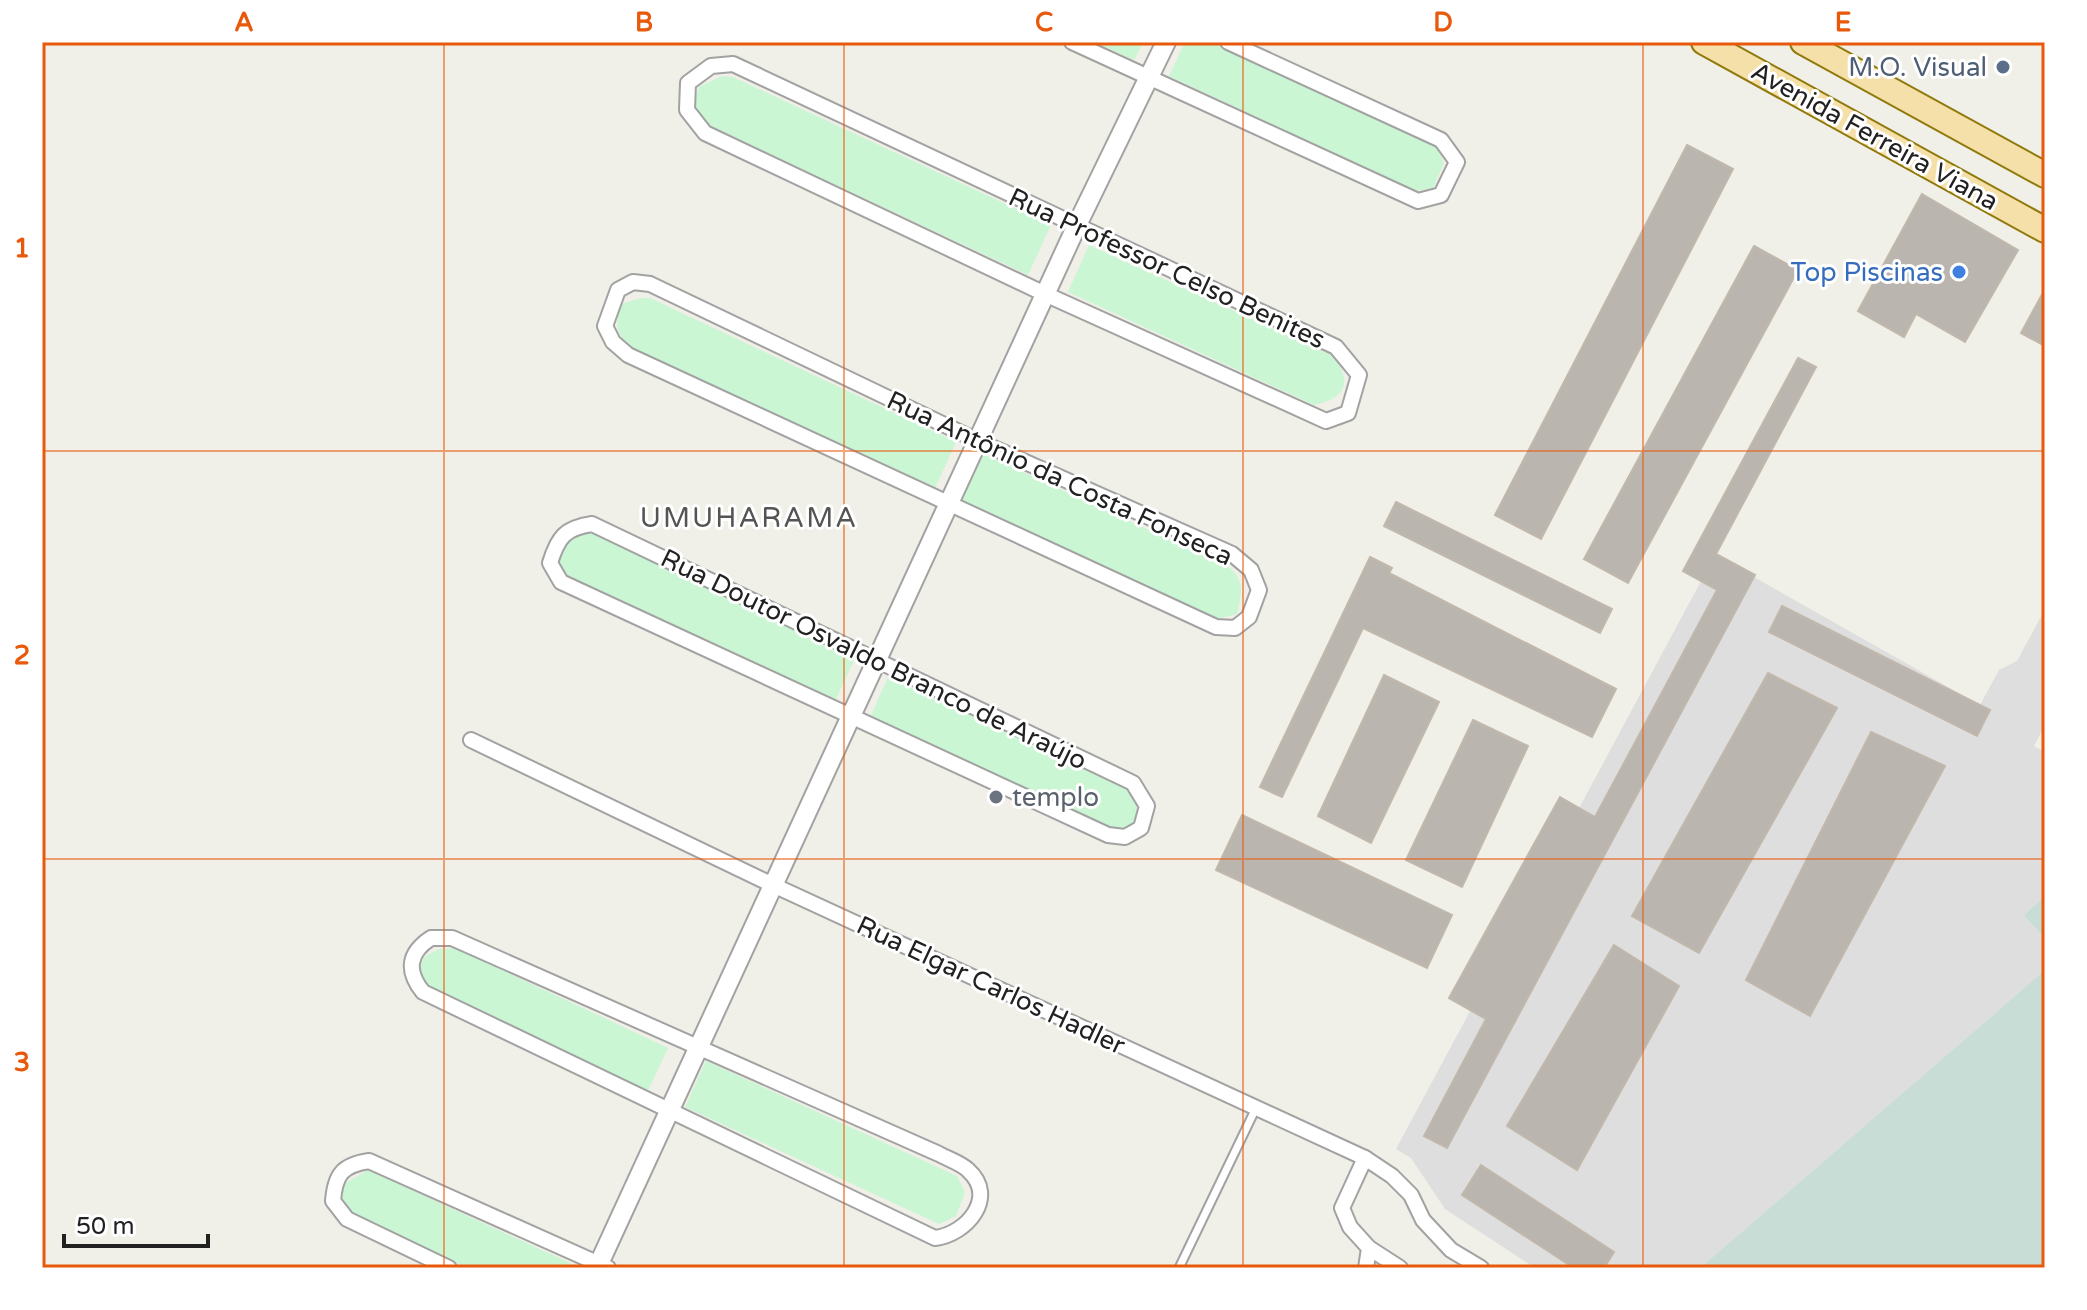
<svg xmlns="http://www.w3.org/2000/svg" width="2087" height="1310" viewBox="0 0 2087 1310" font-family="'Varela Round',sans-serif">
<rect width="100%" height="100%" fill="#f0efe8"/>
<polygon fill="#dfdede" points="1715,555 1980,705 1999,670 2017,661 2045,609 2045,725 2034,746 2045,752 2045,896 2024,915 2045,939 2045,970 1700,1268 1535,1268 1445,1209 1411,1158 1396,1149"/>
<g fill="#c7ddd6">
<polygon points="2045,896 2045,939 2024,915"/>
<polygon points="2045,970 2045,1268 1700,1268"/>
</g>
<g fill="#caf6d4">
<polygon points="1094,42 1143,42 1134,60"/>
<polygon points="1185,42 1211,42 1436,147 1444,163 1433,188 1415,191 1169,76"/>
<polygon points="722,76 733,77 1051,225 1028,275 710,126 693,107 699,87"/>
<path d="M 1089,245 L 1333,356 C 1353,383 1346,398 1314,405 L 1068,292 Z"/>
<path d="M 641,298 L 650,298 L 956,442 L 934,490 L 631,348 C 615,333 615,324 621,304 Z"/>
<path d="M 982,453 L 1227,566 C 1245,579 1242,593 1237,614 L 1213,620 L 959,503 Z"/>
<polygon points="578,532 596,534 856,656 835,701 567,575 558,559 564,542"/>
<polygon points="888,677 1129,787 1140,807 1137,824 1124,830 1107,828 869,720"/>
<polygon points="455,948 668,1048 648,1091 430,990 418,972 424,957 439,949"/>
<polygon points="706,1061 957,1176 965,1192 956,1216 939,1224 685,1107"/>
<polygon points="368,1170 570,1263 568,1268 467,1268 353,1215 340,1199 344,1184"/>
</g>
<g fill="#bab5ae" stroke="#c1b8ac" stroke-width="2">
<polygon points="1687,145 1733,169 1541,539 1495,515"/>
<polygon points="1922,194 2018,250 1965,342 1916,314 1904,337 1858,311"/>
<polygon points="1754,246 1798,270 1628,583 1584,559"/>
<polygon points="2045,289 2045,346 2021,333"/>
<polygon points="1798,358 1816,367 1716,554 1755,575 1447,1148 1424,1136 1486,1019 1449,998 1560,797 1595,817 1717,590 1683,571"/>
<polygon points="1396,502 1612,609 1600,633 1384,526"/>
<polygon points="1370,557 1392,568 1389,573 1616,689 1592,737 1363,628 1282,797 1260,787"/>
<polygon points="1782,606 1990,710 1977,736 1769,632"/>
<polygon points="1768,673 1837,708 1699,953 1632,916"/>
<polygon points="1384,675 1439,702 1371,843 1318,816"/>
<polygon points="1473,720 1528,746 1462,887 1406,860"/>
<polygon points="1871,732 1945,766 1810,1016 1746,980"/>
<polygon points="1242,815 1452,915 1427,968 1216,870"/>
<polygon points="1614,945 1679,986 1577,1170 1507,1126"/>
<polygon points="1481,1165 1614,1252 1604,1268 1574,1268 1462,1195"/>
</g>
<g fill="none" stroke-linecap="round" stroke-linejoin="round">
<g stroke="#a2a2a2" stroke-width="11">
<polyline id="service" points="1179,1268 1256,1108"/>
</g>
<g stroke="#a2a2a2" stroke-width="18">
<g id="minor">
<polyline points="1072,42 1418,201 1441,195 1457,162 1441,140 1228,42"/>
<polygon points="733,64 1336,347 1359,375 1348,413 1326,421 1045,294 705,133 687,110 688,83 711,66"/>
<polygon points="633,282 650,284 978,441 1232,554 1251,570 1259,590 1249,617 1235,628 1216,627 628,355 613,342 605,326 618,290"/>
<path d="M 592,524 L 1133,783 L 1147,806 L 1141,828 L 1125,837 L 1108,835 L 561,582 L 550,563 C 558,537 565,528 592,524 Z"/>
<polyline points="471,740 773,885 1365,1158 1392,1176 1411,1195 1423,1220 1451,1250 1481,1268"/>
<path d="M 431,938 L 452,938 L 939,1154 C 948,1159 961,1163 968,1170 C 998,1197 967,1234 935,1238 L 423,992 C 406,971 408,953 431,938 Z"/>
<polyline points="1365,1158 1342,1208 1350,1227 1369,1248 1366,1268"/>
<polyline points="1369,1248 1400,1268"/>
<path d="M 449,1268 L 347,1219 L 333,1201 C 335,1175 342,1165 369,1161 L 608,1268"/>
</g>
</g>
<g stroke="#a2a2a2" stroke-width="22">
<polyline id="tertiary" points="597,1268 1077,225 1166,42"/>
</g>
<g stroke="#917a0d" stroke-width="28">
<g id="primary">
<polyline points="1704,42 2045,230"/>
<polyline points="1803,42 2045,175"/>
</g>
</g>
<use href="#service" stroke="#fff" stroke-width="7"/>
<use href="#minor" stroke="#fff" stroke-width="14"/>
<use href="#tertiary" stroke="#fff" stroke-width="18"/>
<use href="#primary" stroke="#f5e0a9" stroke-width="24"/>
</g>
<path fill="none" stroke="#e8590c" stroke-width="2" stroke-opacity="0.55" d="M 444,42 L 444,1268M 844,42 L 844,1268M 1243,42 L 1243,1268M 1643,42 L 1643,1268M 42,451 L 2045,451M 42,859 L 2045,859"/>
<circle fill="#5c6f8a" stroke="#fff" stroke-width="3" cx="2003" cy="67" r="8"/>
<circle fill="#3f7fe0" stroke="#fff" stroke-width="3" cx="1959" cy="272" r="8"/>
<circle fill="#6b7280" stroke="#fff" stroke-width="3" cx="996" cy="797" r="8"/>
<g text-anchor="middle" stroke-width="6" stroke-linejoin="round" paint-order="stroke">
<g font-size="26" fill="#4e5e75" stroke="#fff" text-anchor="end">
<text x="1987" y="76">M.O. Visual</text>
</g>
<g font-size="26" fill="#212121" stroke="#fff">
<text transform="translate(1875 136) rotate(29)" y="9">Avenida Ferreira Viana</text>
<text transform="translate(1167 268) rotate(25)" y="9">Rua Professor Celso Benites</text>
<text transform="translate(1060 478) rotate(25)" y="9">Rua Antônio da Costa Fonseca</text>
<text transform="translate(874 659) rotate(26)" y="9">Rua Doutor Osvaldo Branco de Araújo</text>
<text transform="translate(991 985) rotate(25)" y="9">Rua Elgar Carlos Hadler</text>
</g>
<g font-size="26" fill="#366cbe" stroke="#fff" text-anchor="end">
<text x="1943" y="281">Top Piscinas</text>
</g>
<g font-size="26" fill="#5b616d" stroke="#fff" text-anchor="start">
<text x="1012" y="806">templo</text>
</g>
<g font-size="28" letter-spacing="2" fill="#545454" stroke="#fff">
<text x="749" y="527">UMUHARAMA</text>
</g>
</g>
<rect width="2087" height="1310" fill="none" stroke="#ffffff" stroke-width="88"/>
<path d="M64 1234v12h144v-12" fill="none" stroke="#212121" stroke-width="4"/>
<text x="76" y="1234" font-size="24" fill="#212121" stroke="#ffffff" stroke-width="6" paint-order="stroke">50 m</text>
<rect x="44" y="44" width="1999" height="1222" fill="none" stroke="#e8590c" stroke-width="3"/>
<g font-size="26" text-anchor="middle" font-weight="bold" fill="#e8590c">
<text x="244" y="31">A</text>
<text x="644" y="31">B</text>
<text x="1044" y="31">C</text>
<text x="1443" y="31">D</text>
<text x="1843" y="31">E</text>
<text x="22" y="257">1</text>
<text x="22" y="664">2</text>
<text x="22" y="1071">3</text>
</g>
</svg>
